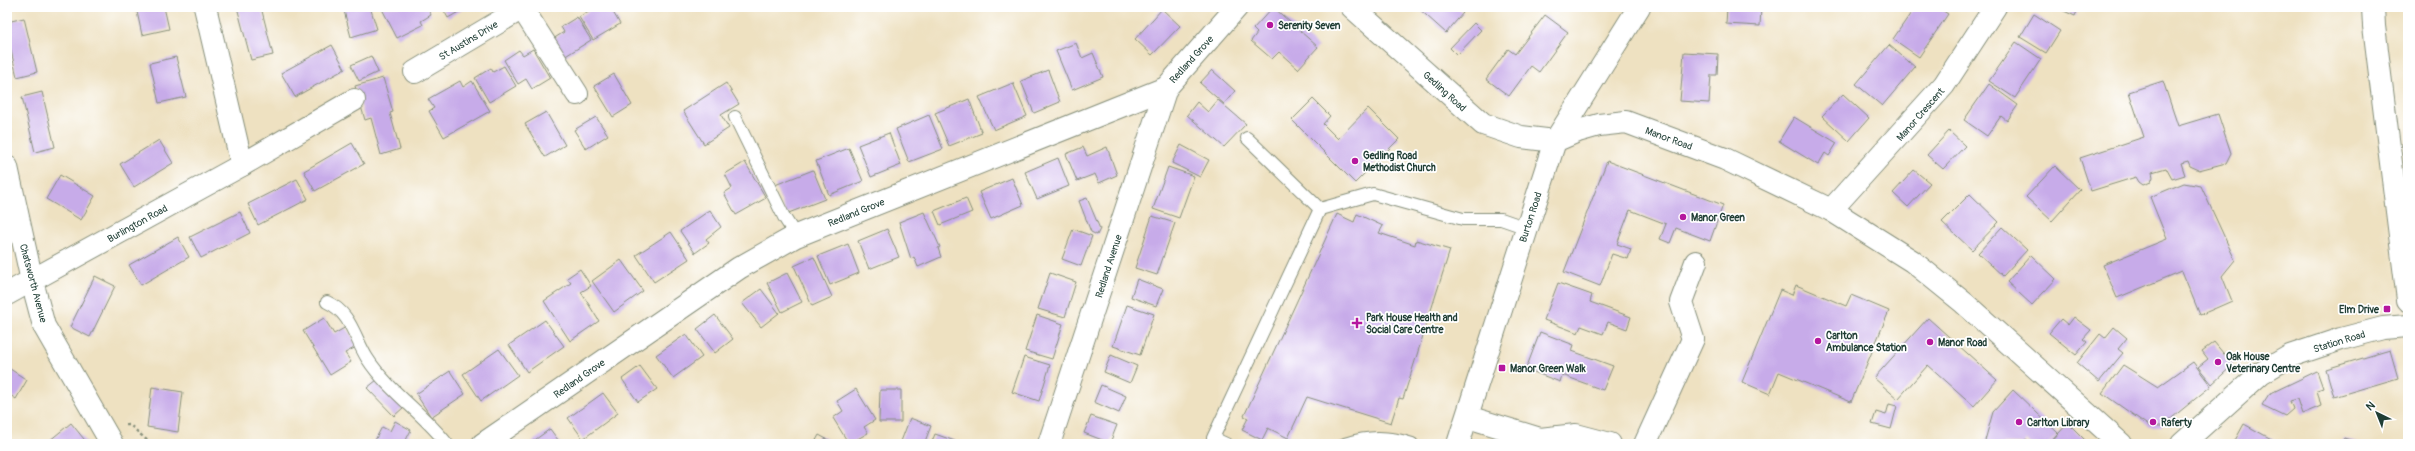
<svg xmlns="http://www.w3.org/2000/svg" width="2415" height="451" viewBox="0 0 2415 451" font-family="Pangolin,sans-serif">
<rect width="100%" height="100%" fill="#fff"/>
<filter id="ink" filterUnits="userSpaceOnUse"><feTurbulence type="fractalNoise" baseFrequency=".025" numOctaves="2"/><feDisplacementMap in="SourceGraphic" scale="8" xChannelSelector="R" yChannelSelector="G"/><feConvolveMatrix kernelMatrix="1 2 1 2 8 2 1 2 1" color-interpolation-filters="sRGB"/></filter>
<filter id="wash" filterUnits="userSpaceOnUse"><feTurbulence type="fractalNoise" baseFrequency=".012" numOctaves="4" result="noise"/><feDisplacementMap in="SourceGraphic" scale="16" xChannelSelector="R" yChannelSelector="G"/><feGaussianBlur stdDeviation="0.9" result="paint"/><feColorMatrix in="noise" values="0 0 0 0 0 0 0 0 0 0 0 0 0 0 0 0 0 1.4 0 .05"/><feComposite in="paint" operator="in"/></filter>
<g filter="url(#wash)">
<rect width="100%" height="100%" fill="#eee1c1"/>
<g id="blocks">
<g fill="#c7abe9">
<polygon points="136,7 164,7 169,29 142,35"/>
<polygon points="237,7 261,7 273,55 251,60"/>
<polygon points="343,7 370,7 377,29 351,37"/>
<polygon points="381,7 427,7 431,15 421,21 423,25 397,38"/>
<polygon points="442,7 467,7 448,18"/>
<polygon points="595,7 598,11 610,7 620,24 593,40 579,17"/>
<polygon points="1273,7 1318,47 1298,69 1279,52 1272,59 1251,41 1257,33 1253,29"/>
<polygon points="1417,7 1457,7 1463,13 1446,33"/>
<polygon points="1727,7 1761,7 1760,26 1726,24"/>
<polygon points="1915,7 1937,7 1948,14 1919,57 1893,39"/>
<polygon points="2055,7 2079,7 2075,16"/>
<polygon points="1162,9 1180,26 1152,55 1135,39"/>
<polygon points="2034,14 2060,31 2046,53 2020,37"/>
<polygon points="1545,15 1568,32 1539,72 1531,66 1509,96 1486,79 1508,49 1515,54"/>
<polygon points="577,17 591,40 564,57 553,39 564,32 561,27"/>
<polygon points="24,18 37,72 17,77 7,33 7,22"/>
<polygon points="1474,23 1481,30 1457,55 1450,48"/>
<polygon points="2016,42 2041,59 2015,98 1989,81"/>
<polygon points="1076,43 1082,58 1093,53 1103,77 1072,90 1056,51"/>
<polygon points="332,45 345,69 295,97 281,73"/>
<polygon points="1889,45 1915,67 1882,106 1856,84"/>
<polygon points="533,49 550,78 532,89 526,79 518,84 504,60 519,50 523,55"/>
<polygon points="1684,52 1718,54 1717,75 1711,75 1709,103 1680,101"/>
<polygon points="371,56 378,72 359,81 351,65"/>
<polygon points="176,57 186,97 159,103 150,63"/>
<polygon points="504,66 516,86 489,102 475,78 491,68 493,72"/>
<polygon points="1048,70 1060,102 1034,113 1021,81"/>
<polygon points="1212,70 1235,91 1224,104 1200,83"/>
<polygon points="614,74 632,105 613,117 594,86"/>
<polygon points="383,78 393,112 390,113 400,149 381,155 371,118 365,120 355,86"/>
<polygon points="460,81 463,87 472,81 490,111 444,137 429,111 434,108 428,99"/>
<polygon points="2163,81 2178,126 2218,114 2231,153 2226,163 2199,170 2190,166 2188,161 2181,163 2185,175 2172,179 2166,168 2152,172 2153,177 2151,182 2143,185 2139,182 2136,177 2091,191 2080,158 2144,137 2129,92"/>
<polygon points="726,83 739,104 721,115 729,128 704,144 683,111"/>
<polygon points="1013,83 1027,116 994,130 979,97"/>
<polygon points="1989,84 2018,105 2007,121 2001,116 1987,136 1964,120"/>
<polygon points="42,92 55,147 35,152 22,97"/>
<polygon points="1843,94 1869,118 1849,141 1822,116"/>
<polygon points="969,99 982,133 949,146 935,113"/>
<polygon points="1313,99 1330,116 1323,124 1338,139 1368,108 1399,139 1355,183 1292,120"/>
<polygon points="1218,100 1246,124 1224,147 1187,115 1197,102 1208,112"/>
<polygon points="546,112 565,145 545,157 525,124"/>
<polygon points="929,115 943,149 909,162 896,129"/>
<polygon points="596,117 608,135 586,149 574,130"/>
<polygon points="1794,117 1837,143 1829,156 1825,153 1818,165 1779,141"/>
<polygon points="1949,131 1965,146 1943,169 1927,155"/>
<polygon points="889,133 901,165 871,177 858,145"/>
<polygon points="159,140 173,163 134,187 120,164"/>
<polygon points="352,143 364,164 315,191 304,171"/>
<polygon points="1181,145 1209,160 1200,177 1172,163"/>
<polygon points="1083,147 1087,156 1107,147 1117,175 1099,183 1095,174 1077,181 1066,154"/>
<polygon points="849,148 863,181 829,195 816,161"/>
<polygon points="1058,158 1069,186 1037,199 1025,172"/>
<polygon points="1607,161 1723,205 1710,241 1676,228 1670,243 1660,239 1666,224 1630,210 1617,244 1631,249 1628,259 1612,254 1600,286 1564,272"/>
<polygon points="745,162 766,198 736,215 724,193 732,188 725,174"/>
<polygon points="2055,166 2080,190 2052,221 2026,197"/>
<polygon points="1168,167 1194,176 1179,218 1153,209"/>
<polygon points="813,170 825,199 786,214 775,185"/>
<polygon points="1914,170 1930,183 1908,207 1893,193"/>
<polygon points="60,175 95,196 81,220 46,199"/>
<polygon points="1012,178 1023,205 991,219 979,192"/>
<polygon points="297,179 308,199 258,225 248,204"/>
<polygon points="2184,183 2201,186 2235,260 2222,276 2232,301 2200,315 2182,271 2117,298 2103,265 2167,239 2150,197"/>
<polygon points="1970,194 1999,222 1972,250 1942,222"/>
<polygon points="966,198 972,212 940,225 934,211"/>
<polygon points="1087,198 1100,229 1097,235 1091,232 1079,201"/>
<polygon points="710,210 721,227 706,239 709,243 695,253 680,231"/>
<polygon points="240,212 250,233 201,258 190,237"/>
<polygon points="924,212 940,247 938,248 941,257 918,267 914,257 911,259 899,222"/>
<polygon points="1337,214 1354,222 1357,214 1383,226 1379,233 1415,245 1416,240 1450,250 1403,399 1399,398 1391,423 1307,397 1288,438 1268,428 1262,440 1242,430 1248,418 1244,416"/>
<polygon points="1152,216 1175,223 1157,275 1135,268"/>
<polygon points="2002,227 2027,250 2003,276 1978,253"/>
<polygon points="887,229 899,257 869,269 858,241"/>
<polygon points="1073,229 1092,236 1081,266 1062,259"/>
<polygon points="671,232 689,259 654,282 636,255"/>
<polygon points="178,237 189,257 141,285 129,265"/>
<polygon points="848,244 859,273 830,285 818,256"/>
<polygon points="2031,255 2056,279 2032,305 2007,282"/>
<polygon points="814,257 832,297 812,306 794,266"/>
<polygon points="621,260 643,291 614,312 592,281"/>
<polygon points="580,269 591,286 581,292 599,321 570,341 544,301 571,283 567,278"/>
<polygon points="787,273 802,302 782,312 767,283"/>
<polygon points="1050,273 1076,282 1065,317 1038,309"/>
<polygon points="95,276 115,286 90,337 70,327"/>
<polygon points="1137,279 1163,289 1156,306 1131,297"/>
<polygon points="1558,283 1592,295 1590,302 1631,317 1627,329 1608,322 1603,334 1581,326 1578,333 1544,320"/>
<polygon points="1796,285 1846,306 1851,295 1889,311 1851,402 1779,372 1770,394 1742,382 1780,290 1792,295"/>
<polygon points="761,289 779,313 761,327 742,303"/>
<polygon points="1127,305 1154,314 1140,355 1113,346"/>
<polygon points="715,315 733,339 715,353 697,329"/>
<polygon points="1037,315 1063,324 1052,359 1025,351"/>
<polygon points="2074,317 2091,330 2083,339 2087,342 2076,355 2049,333 2061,319 2068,325"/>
<polygon points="324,318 334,334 346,327 358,346 345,353 351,362 330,375 303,331"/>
<polygon points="1928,318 1997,380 1974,406 1928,365 1898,399 1874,378"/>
<polygon points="545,320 564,346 527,372 509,345"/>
<polygon points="2114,327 2127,338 2118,349 2123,353 2099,382 2077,363 2100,334 2105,338"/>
<polygon points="1540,332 1574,345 1572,351 1613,366 1603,390 1562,375 1560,382 1526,369"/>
<polygon points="686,334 702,357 673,378 656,355"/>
<polygon points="2214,342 2233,365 2212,384 2198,367 2208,359 2202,351"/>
<polygon points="499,349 518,375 481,401 463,374"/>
<polygon points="2390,350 2398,378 2334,397 2326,369"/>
<polygon points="1111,355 1137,366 1130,383 1104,372"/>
<polygon points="1024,357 1050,365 1039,401 1012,392"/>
<polygon points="2193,362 2211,386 2162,426 2149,426 2102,393 2123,365 2158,387"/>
<polygon points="640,366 657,389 638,402 622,379"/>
<polygon points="7,367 27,380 16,399 7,393"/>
<polygon points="450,371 465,394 431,417 416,394"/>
<polygon points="2317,371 2323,388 2317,390 2321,406 2302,414 2297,399 2290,401 2293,409 2285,416 2262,405 2269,394"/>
<polygon points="377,380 404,407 394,416 367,388"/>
<polygon points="1101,385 1126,396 1119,413 1094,402"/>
<polygon points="152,387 183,392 178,432 147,427"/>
<polygon points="856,389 875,420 864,427 868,433 849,444 833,418 843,411 837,401"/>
<polygon points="880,390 901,390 901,422 879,422"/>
<polygon points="2013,390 2058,433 2048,444 2031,444 2026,439 2024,444 1984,444 1993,412"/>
<polygon points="603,393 618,413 583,439 568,418"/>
<polygon points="1889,404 1897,406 1891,429 1872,424 1876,412 1886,415"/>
<polygon points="1091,416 1117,425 1110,443 1084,433"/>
<polygon points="910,418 931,426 924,444 900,444"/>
<polygon points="395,421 411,430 404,444 373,444 382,427 390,431"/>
<polygon points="71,423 88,444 45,444 49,441"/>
<polygon points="2068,423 2089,444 2049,444"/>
<polygon points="2244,424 2275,441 2273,444 2233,444"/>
<polygon points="550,429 561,444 534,444 532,442"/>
<polygon points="935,434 955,441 954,444 931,444"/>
<polygon points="819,435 836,444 814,444"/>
<polygon points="1498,436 1516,444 1494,444"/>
<polygon points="2344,438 2362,444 2342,444"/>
</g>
</g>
</g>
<g filter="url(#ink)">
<use href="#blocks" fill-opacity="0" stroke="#868f7a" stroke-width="1"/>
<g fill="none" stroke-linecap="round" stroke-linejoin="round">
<g stroke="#868f7a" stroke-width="14">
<g id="service">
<polyline points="735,117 784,217 796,236"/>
<polyline points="1247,138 1320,209"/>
<path d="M 327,302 C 351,313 354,337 367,358 C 388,391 423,413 447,444"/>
<polyline points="1226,444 1213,438 1320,209 1373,194 1463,219 1501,219 1527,228"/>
<path d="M 1345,444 C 1369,436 1388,436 1412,444"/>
</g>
</g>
<g stroke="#868f7a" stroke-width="24">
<g id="minor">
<polyline points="205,7 242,165"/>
<polyline points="2373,7 2374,26 2408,300"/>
<polyline points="522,8 577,94"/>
<polyline points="415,72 524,7"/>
<polyline points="7,167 32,281 44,326 112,444"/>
<polyline points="1831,210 1944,85 1995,7"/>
<polyline points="7,294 242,165 354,100"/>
<polyline points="1468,417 1540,439 1576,435 1610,444"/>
<polyline points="483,444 739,268 796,236 1166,88 1237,7"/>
<polyline points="1049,444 1166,88"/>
<polyline points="1645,444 1693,339 1681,302 1696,262"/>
</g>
</g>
<g stroke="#868f7a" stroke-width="24">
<g id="tertiary">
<polyline points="1352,7 1483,124 1521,137 1555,141 1578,131 1599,125 1626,122 1725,159 1831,210 1912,261 1964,303 2121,444"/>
<polyline points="2182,444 2261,373 2290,356 2341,339 2383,328 2408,326"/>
</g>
</g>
<g stroke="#868f7a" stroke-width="24">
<polyline id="secondary" points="1458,444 1555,141 1639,7"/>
</g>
<polyline stroke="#868f7a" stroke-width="2.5" stroke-dasharray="3 3" stroke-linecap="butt" points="126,425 130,425 151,444"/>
<use href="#service" stroke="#fff" stroke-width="12"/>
<use href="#minor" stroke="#fff" stroke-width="22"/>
<use href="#tertiary" stroke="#fff" stroke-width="22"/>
<use href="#secondary" stroke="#fff" stroke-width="22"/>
</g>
</g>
<g fill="#b5179e" stroke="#fff" stroke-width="1.5">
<circle cx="1270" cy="25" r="4"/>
<circle cx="1355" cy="161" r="4"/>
<circle cx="1683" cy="217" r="4"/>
<rect x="2383" y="305" width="8" height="8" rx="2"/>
<path d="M1355 317h4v4h4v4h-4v4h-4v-4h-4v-4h4z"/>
<circle cx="1818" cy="341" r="4"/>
<circle cx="1930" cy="342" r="4"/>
<circle cx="2218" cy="362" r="4"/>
<rect x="1498" y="364" width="8" height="8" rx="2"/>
<circle cx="2019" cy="422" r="4"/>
<circle cx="2153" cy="422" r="4"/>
</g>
<g text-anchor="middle" stroke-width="3.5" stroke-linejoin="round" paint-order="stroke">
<g font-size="10" font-weight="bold" fill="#1f3d34" stroke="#fff" text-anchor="start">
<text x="1278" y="29">Serenity Seven</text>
<text x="1363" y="159">Gedling Road<tspan x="1363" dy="12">Methodist Church</tspan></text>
<text x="1691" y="221">Manor Green</text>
<text x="2379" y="313" text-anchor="end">Elm Drive</text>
<text x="1366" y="321">Park House Health and<tspan x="1366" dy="12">Social Care Centre</tspan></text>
<text x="1826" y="339">Carlton<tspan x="1826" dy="12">Ambulance Station</tspan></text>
<text x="1938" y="346">Manor Road</text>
<text x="2226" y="360">Oak House<tspan x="2226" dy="12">Veterinary Centre</tspan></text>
<text x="1510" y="372">Manor Green Walk</text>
<text x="2027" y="426">Carlton Library</text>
<text x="2161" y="426">Raferty</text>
</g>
<g font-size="10" fill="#1f3d34" stroke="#fff">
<text transform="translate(468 40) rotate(-31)" y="4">St Austins Drive</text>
<text transform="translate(1191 59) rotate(-48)" y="4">Redland Grove</text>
<text transform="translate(1445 91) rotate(42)" y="4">Gedling Road</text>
<text transform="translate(1920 114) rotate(-49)" y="4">Manor Crescent</text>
<text transform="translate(1669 138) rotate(20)" y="4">Manor Road</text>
<text transform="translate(856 212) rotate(-22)" y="4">Redland Grove</text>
<text transform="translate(1530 217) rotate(-72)" y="4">Burton Road</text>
<text transform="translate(137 223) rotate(-29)" y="4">Burlington Road</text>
<text transform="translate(1108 266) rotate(-72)" y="4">Redland Avenue</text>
<text transform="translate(34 283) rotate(75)" y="4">Chatsworth Avenue</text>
<text transform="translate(2339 341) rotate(-17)" y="4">Station Road</text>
<text transform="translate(579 378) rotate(-35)" y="4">Redland Grove</text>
</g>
</g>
<rect width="2415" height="451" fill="none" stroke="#fff" stroke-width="24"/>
<g transform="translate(2377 413) rotate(317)" stroke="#ffffff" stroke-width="3" paint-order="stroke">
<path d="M0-3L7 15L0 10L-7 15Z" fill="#1f3d34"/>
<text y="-6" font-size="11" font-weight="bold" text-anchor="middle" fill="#1f3d34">N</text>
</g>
</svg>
